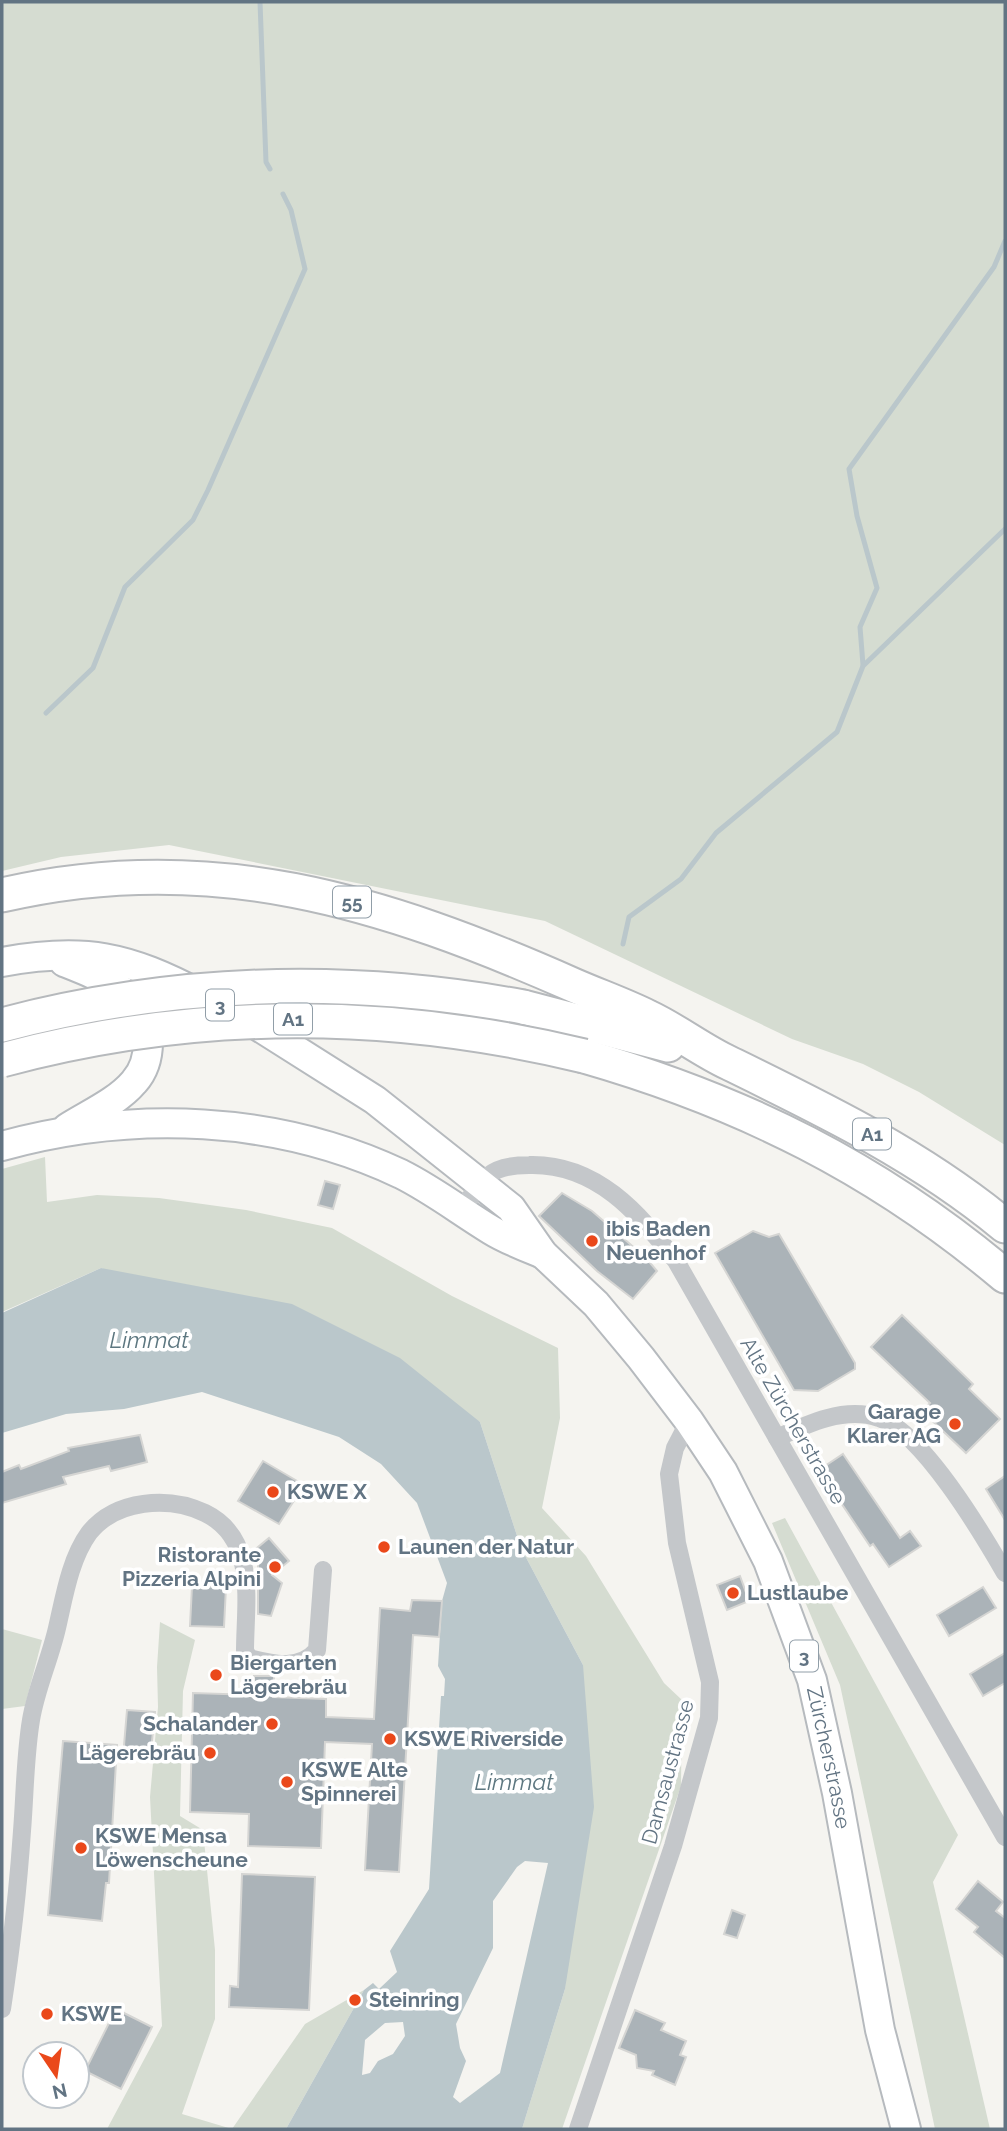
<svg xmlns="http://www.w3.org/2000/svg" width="1007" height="2131" viewBox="0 0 1007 2131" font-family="Raleway,sans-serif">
<rect width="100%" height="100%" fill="#f5f4f0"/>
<g fill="#d5dcd1">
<polygon points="2,2 1005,2 1005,1145 919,1092 863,1064 792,1039 545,921 169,845 61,857 2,871"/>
<polygon points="45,1157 47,1202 97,1195 159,1198 246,1210 332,1228 452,1296 558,1348 560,1418 542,1508 586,1556 664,1683 682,1700 681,1786 562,2129 522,2129 565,1989 583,1665 521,1548 480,1422 101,1268 2,1312 2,1169"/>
<polygon points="785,1518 958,1835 933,1882 990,2129 935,2129 840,1685 772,1523"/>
<polygon points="160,1622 195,1640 183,1691 180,1816 203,1830 215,1950 215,2019 182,2114 232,2129 305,2024 364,1990 286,2129 107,2129 162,2026 150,1797 158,1707 157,1667"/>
<polygon points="2,1629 42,1640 25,1706 2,1709"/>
</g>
<path fill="#bac7cb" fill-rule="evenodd" d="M 101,1268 L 292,1304 L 400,1358 L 480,1422 L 521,1548 L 583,1665 L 594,1807 L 565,1989 L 522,2129 L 286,2129 L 364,1990 L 373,1983 L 379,1989 L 397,1972 L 390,1951 L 429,1889 L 441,1696 L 444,1696 L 445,1679 L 438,1666 L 442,1601 L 447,1583 L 417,1503 L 381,1464 L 339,1437 L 202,1392 L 124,1409 L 66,1414 L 2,1433 L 2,1313 ZM 525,1861 L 548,1863 L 500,2073 L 460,2103 L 453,2097 L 466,2061 L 460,2048 L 456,2024 L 493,1948 L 493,1901 L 517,1867 ZM 403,2022 L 405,2036 L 393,2054 L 378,2061 L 370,2073 L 362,2075 L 365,2040 L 385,2023 Z"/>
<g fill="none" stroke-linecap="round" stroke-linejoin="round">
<g stroke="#bac7cb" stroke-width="5">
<polyline points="260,2 266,162 270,169"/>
<polyline points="863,665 860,627 877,588 857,516 849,469 994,267 1005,241"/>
<polyline points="46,713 93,668 125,587 193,520 208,490 305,269 291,210 283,194"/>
<polyline points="623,944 629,917 681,879 716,833 837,732 863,666 1005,529"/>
</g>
</g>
<g fill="#abb3b8" stroke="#d5d5d3" stroke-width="2">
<polygon points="325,1181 340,1185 333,1209 318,1205"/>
<polygon points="562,1193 592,1211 646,1258 657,1271 633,1299 597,1271 539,1216"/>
<polygon points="753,1231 769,1237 779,1234 855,1363 855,1369 818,1391 794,1390 715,1253"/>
<polygon points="902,1315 973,1384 969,1389 1000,1419 966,1453 922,1411 930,1403 871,1347"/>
<polygon points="140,1435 147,1462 111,1471 109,1466 63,1477 66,1484 2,1503 2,1472 19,1465 21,1469 69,1451 68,1448"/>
<polygon points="843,1454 900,1538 910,1531 921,1546 889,1567 873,1544 870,1546 819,1470"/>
<polygon points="263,1461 304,1485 279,1524 238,1501"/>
<polygon points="1005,1476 1005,1520 986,1489"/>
<polygon points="269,1538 289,1561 272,1575 282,1583 271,1616 258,1614 258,1559 252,1552"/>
<polygon points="740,1576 749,1601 727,1610 717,1585"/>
<polygon points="192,1586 226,1587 224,1627 190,1626"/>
<polygon points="983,1587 996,1608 949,1636 937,1615"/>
<polygon points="412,1600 442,1601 439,1637 413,1635 399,1872 365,1870 372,1744 325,1742 321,1848 248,1846 249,1814 190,1812 193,1693 254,1695 254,1676 274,1676 273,1697 326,1699 326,1717 374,1719 380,1608 410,1611"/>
<polygon points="1005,1653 1005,1683 983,1696 970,1674"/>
<polygon points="127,1710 155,1712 150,1760 123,1757"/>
<polygon points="63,1741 117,1745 109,1883 106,1883 102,1921 48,1915"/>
<polygon points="242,1874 315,1877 309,2010 229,2007 230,1986 238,1987"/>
<polygon points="978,1881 1003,1902 996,1911 1005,1918 1005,1958 974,1932 978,1927 956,1909"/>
<polygon points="732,1910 745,1915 737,1938 724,1934"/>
<polygon points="116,2009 152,2027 121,2089 85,2071"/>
<polygon points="635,2010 665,2023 661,2030 686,2041 680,2055 686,2057 675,2085 652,2075 654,2071 637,2068 636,2055 619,2048"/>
</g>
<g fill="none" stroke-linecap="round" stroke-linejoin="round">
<g stroke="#b6babe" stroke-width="32">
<g id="primary">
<path d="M 2,962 C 85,947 127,956 201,995"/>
<path d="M 64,962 C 102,977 148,994 148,1042 C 148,1057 144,1071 134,1082 C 117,1102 89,1114 67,1128"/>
<path id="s1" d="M 247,1019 L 375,1100 L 511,1208 L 543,1254 L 596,1304 L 641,1358 L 689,1421 L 723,1472 L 768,1561 L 812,1680 L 837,1793 L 880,2030 L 906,2129"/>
<path d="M 2,1146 C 133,1110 276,1115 401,1174 C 433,1190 460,1211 491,1230 C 507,1240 526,1247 543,1254"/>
</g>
</g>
<g stroke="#b6b9bc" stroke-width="37">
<g id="motorway">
<path d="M 2,895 C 210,847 383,901 573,985 C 598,996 624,1005 648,1017 C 676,1030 701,1050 729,1063 C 827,1111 920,1156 1005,1226"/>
<polyline points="523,1007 668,1045"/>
<path d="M 584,1056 C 744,1102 878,1169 1005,1276"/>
</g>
</g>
<g stroke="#c4c7ca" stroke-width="18">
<path d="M 461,1209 C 470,1199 478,1185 488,1176 C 499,1166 516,1165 529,1165 C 596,1163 639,1213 676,1261 L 1005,1837"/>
<path d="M 777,1438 C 807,1424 845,1406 879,1418 C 922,1432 982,1533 1005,1573"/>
<path d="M 2,2009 C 11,1950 18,1891 22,1831 C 25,1794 25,1756 31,1720 C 36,1689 50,1659 57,1628 C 64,1598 70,1559 89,1533 C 116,1499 169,1496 205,1513 C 258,1539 245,1603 245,1651 L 249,1658 C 272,1664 299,1671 317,1650 L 323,1570"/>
<polyline points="578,2129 673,1846 709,1718 710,1682 677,1543 669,1474 675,1448 689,1421"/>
</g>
<use href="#primary" stroke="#fff" stroke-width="28"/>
<use href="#motorway" stroke="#fff" stroke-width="33"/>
<g stroke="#b6b9bc" stroke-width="37" stroke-linecap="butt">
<g id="motorway-bridge">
<path d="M 2,1025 C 173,980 349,975 523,1007"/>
<path d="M 2,1060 C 195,1008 390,1009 584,1056"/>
</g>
</g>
<use href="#motorway-bridge" stroke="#fff" stroke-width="33"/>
</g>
<g fill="#ea481a" stroke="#fff" stroke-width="2.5">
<circle cx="592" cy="1241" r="7"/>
<circle cx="955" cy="1424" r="7"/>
<circle cx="273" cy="1492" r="7"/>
<circle cx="384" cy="1547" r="7"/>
<circle cx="275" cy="1567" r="7"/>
<circle cx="733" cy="1593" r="7"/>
<circle cx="216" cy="1675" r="7"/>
<circle cx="272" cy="1724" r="7"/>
<circle cx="390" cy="1739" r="7"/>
<circle cx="210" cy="1753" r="7"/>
<circle cx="287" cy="1782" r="7"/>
<circle cx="81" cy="1848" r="7"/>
<circle cx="355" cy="2000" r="7"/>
<circle cx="47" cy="2014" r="7"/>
</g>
<g text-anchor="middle" stroke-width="7" stroke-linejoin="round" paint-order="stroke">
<g fill="#fff" stroke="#919ea8" stroke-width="2">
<rect x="333" y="886.5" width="38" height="31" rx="5"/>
<rect x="206" y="989.5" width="28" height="31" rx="5"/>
<rect x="274" y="1003.5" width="38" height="31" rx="5"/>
<rect x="853" y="1118.5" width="38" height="31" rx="5"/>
<rect x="790" y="1640.5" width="28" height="31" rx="5"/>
</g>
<g font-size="19" font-weight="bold" fill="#627483">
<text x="352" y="909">55</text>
<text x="220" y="1012">3</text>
<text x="293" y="1026">A1</text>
<text x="872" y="1141">A1</text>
<text x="804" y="1663">3</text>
</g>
<g font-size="21" font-weight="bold" fill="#627483" stroke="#fff" text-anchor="start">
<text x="606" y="1236">ibis Baden<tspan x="606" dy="24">Neuenhof</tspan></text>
<text x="941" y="1419" text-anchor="end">Garage<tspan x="941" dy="24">Klarer AG</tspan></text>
<text x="287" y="1499">KSWE X</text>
<text x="398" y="1554">Launen der Natur</text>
<text x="261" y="1562" text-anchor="end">Ristorante<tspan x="261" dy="24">Pizzeria Alpini</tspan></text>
<text x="747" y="1600">Lustlaube</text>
<text x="230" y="1670">Biergarten<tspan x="230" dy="24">Lägerebräu</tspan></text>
<text x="258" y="1731" text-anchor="end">Schalander</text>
<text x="404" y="1746">KSWE Riverside</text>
<text x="196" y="1760" text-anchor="end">Lägerebräu</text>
<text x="301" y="1777">KSWE Alte<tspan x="301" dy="24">Spinnerei</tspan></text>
<text x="95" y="1843">KSWE Mensa<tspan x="95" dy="24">Löwenscheune</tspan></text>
<text x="369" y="2007">Steinring</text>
<text x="61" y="2021">KSWE</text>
</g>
<g font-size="21" fill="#627483" stroke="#fff">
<text transform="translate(793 1421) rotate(60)" y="7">Alte Zürcherstrasse</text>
<text dy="7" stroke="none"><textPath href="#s1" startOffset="971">Zürcherstrasse</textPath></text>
<text transform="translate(668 1772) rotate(-75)" y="7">Damsaustrasse</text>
</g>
<g font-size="23" font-style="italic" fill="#5d7780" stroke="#fff">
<text x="149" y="1348">Limmat</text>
<text x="514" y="1790">Limmat</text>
</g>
</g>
<rect width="1007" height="2131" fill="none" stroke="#627483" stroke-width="7"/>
<g transform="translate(56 2075) rotate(167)"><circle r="33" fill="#ffffff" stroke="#c0c7cd" stroke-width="2"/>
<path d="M0-5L12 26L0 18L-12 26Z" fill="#ea481a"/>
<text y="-10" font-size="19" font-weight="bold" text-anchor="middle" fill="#627483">N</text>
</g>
</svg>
